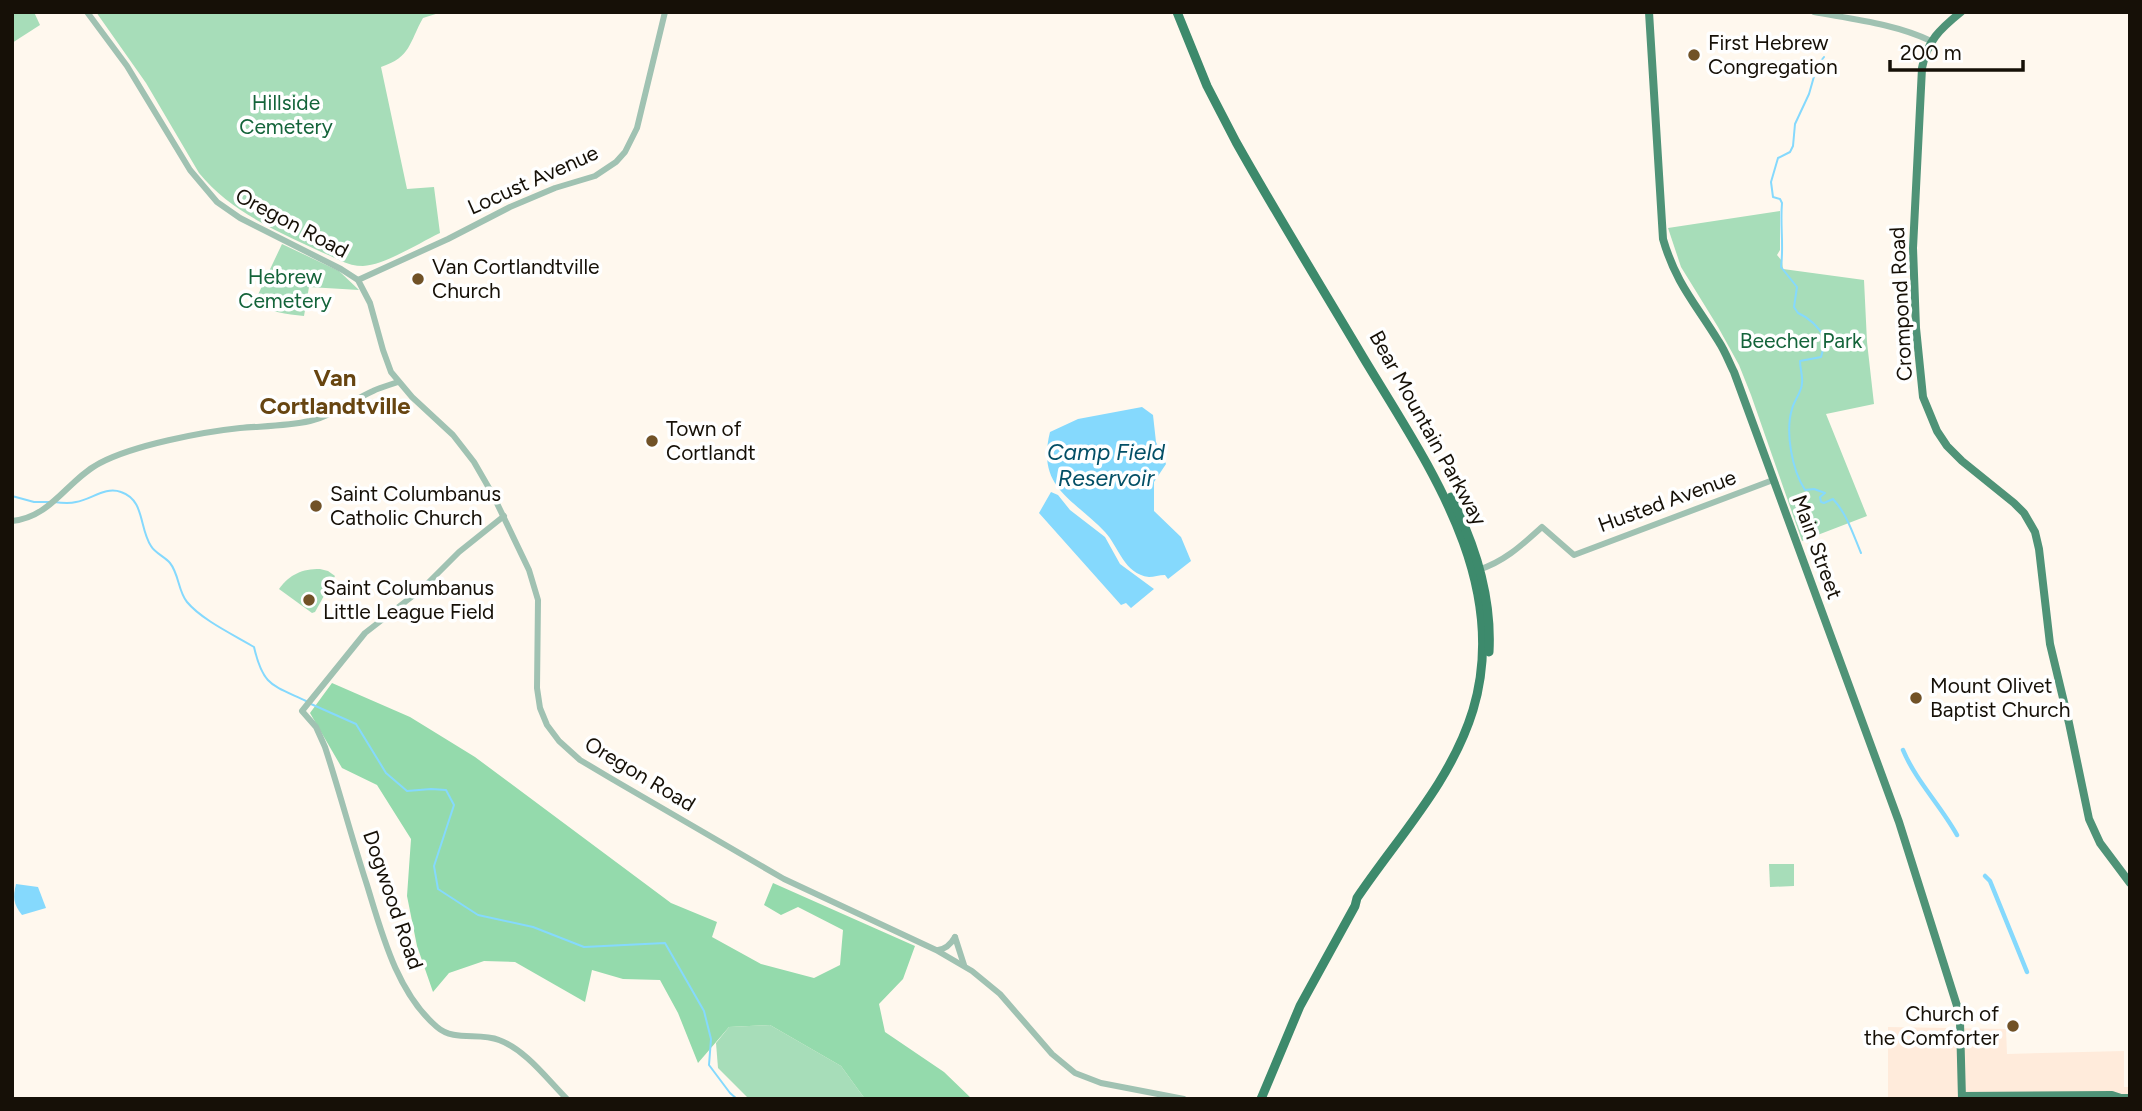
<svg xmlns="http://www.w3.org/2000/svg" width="2142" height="1111" viewBox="0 0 2142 1111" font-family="Figtree,sans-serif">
<rect width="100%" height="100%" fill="#fff8ee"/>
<polygon fill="#ffebdb" points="1888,1027 2006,1029 2007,1054 2124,1051 2124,1087 2130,1087 2130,1099 1888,1099"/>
<g fill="#a7ddb9">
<polygon points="12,12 34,12 40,25 12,43"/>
<path d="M 96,12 L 442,12 L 423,18 C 409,43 411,57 381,67 L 407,189 L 434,187 L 440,233 C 419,243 385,265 363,266 C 355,266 348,264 341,261 C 291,237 235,217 199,173 L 146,83 Z"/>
<polygon points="1780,211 1780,250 1777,255 1782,261 1783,269 1864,280 1867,342 1874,404 1826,414 1867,516 1802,541 1751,395 1739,365 1718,327 1681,267 1668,228"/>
<path d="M 282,244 L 339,271 L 359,290 L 309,287 L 304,316 C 286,314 270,313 255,301 Z"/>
<path d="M 320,569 L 328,571 L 335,576 L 315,612 L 312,613 L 279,589 C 290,574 302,569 320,569 Z"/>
<polygon points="1794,864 1794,886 1770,887 1769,864"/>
<polygon points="770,1025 841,1066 865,1099 749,1099 718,1068 716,1043 729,1027"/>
</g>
<polygon fill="#94daac" points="332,683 410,717 475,757 671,903 717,922 712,937 761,964 814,978 840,965 843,930 798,907 781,915 764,905 773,883 915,946 903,979 879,1004 885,1032 944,1072 972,1099 865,1099 841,1066 770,1025 729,1027 698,1063 678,1013 660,980 623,979 592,970 585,1002 515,962 484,961 449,973 433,992 417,946 407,896 411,839 377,785 342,768 310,713"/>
<g fill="#85d9fd">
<path d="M 1142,407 L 1153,415 L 1156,442 L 1166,464 L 1154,482 L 1154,511 L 1181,537 L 1191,561 L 1168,579 L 1165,575 C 1159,575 1154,577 1149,577 C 1124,574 1119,547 1105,532 C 1073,498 1036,488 1050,432 L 1078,419 Z"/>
<polygon points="1051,492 1058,495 1070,510 1105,537 1120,564 1154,589 1131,608 1126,603 1121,605 1039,513"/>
<path d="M 16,884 L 38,887 L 46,908 L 22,915 C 13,904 13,897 16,884 Z"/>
</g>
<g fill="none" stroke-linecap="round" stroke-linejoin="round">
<g stroke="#85d9fd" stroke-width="2">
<path d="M 1824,57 L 1817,66 L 1809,94 L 1795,124 L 1793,146 L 1790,152 L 1778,158 L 1771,182 L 1773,197 L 1780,199 L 1782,203 C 1780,226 1784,246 1781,267 L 1797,287 L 1794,307 L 1798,313 C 1810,318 1819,328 1826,339 L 1821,357 L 1800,361 C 1800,369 1803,376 1802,383 C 1802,392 1794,400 1792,409 C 1785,432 1792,470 1805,490 L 1814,489 L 1825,493 L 1820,497 L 1821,502 L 1824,503 L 1833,499 C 1847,514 1853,534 1861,553"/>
<polyline points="12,496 34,502 49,502"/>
<path d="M 54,502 C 61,503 69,504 76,502 C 91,500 105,486 121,492 C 145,500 139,528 151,546 C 155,553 165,557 170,563 C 179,574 178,591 187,602 C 202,620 234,635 254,647 C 263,686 272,685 306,701"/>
<polyline points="311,704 356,724 386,773 407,791 431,789 446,790 454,805 434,866 438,889 478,915 533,927 584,947 665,943 704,1011 711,1039 709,1065 730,1093 737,1099"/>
</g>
<g stroke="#85d9fd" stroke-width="4.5">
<path d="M 1903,750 C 1916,781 1941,806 1957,835"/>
<polyline points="1985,876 1990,881 2027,972"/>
</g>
<g stroke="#a0c2b2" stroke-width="6">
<polyline points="87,12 127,66 190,170 217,202 240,218 341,269 358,280 370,303 383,350 391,372 412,397 453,435 474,462 493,495 529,570 538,600 537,688 540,708 547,725 559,741 580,760 612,779 784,879 936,950 972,971 1000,994 1052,1054 1075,1073 1101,1083 1184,1099"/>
<path d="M 1814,12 C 1852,19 1896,24 1931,41"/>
<polyline points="358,280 448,239 510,207 555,188 595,176 616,162 625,152 637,128 665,12"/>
<path d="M 504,516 L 459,552 L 423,588 L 365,633 L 302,711 L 316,727 L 325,747 C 340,793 352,839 367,885 C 382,934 397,993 437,1027 C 454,1042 479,1032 499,1040 C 526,1050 547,1079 567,1099"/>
<path d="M 12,521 C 52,517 67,480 100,463 C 134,445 202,432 240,428 C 264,426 287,426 310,421 C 334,415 351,401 373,391 C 381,387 390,385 398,382"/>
<path d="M 1478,570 C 1504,562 1522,545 1542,527 L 1574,555 L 1773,480"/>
<polyline points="955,937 964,965"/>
<path d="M 938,950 C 946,949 951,944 955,937"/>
</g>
<g stroke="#4f9377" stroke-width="8">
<path d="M 1649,12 L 1663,239 C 1676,284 1696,304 1719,342 C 1725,351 1729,362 1734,372 L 1899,822 L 1958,1009 L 1960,1022 L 1962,1099"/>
<path d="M 1961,12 C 1940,29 1927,41 1922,68 L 1913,248 L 1916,328 L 1923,397 L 1937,431 L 1947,446 L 1962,461 L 2014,503 L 2024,513 L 2035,532 L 2039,549 L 2050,644 L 2069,723 L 2089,819 L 2100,843 L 2130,883"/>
<polyline points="1962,1096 2112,1095 2121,1098 2130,1098"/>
</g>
<g stroke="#3d8a6c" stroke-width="9">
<path d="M 1177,12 L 1207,86 L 1236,142 C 1277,215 1321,286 1363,357 C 1426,462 1512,580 1473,710 C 1451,782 1398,837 1357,898 L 1355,906 L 1300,1006 L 1261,1099"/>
<path d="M 1451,497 C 1476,546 1492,597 1489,652"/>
</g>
</g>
<g fill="#715227" stroke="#fff" stroke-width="2.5">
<circle cx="1694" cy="55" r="7"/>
<circle cx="418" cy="279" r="7"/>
<circle cx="652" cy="441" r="7"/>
<circle cx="316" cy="506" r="7"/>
<circle cx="309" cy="600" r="7"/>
<circle cx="1916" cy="698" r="7"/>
<circle cx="2013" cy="1026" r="7"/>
</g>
<g text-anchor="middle" stroke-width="7" stroke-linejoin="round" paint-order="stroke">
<g font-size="21" fill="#161007" stroke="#fff" text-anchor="start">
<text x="1708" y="50">First Hebrew<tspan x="1708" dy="24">Congregation</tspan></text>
<text x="432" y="274">Van Cortlandtville<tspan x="432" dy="24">Church</tspan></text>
<text x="666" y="436">Town of<tspan x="666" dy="24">Cortlandt</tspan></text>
<text x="330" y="501">Saint Columbanus<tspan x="330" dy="24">Catholic Church</tspan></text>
<text x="323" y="595">Saint Columbanus<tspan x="323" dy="24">Little League Field</tspan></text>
<text x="1930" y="693">Mount Olivet<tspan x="1930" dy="24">Baptist Church</tspan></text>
<text x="1999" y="1021" text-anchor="end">Church of<tspan x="1999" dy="24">the Comforter</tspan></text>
</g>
<g font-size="21" fill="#14643a" stroke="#fff">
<text x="286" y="110">Hillside<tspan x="286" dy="24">Cemetery</tspan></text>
<text x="285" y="284">Hebrew<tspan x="285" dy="24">Cemetery</tspan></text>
<text x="1801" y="348">Beecher Park</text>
</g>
<g font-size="21" fill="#161007" stroke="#fff">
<text transform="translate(533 180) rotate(-24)" y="7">Locust Avenue</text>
<text transform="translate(292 223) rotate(28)" y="7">Oregon Road</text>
<text transform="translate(1901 304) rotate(-93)" y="7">Crompond Road</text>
<text transform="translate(1428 428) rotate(61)" y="7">Bear Mountain Parkway</text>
<text transform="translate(1667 501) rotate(-20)" y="7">Husted Avenue</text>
<text transform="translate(1817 547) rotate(70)" y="7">Main Street</text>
<text transform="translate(640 774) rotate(31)" y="7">Oregon Road</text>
<text transform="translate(393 900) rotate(71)" y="7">Dogwood Road</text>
</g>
<g font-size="23" font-style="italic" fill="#034f66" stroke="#fff">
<text x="1106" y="460">Camp Field<tspan x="1106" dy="26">Reservoir</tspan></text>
</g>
<g font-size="24" font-weight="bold" fill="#674511" stroke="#fff">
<text x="335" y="386">Van<tspan x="335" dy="28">Cortlandtville</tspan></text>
</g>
</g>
<rect width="2142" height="1111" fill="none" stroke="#161007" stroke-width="28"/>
<path d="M1890 60v10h133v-10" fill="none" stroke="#161007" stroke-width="3.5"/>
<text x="1900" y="60" font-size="21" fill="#161007" stroke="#ffffff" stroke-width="5" paint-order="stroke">200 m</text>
</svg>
